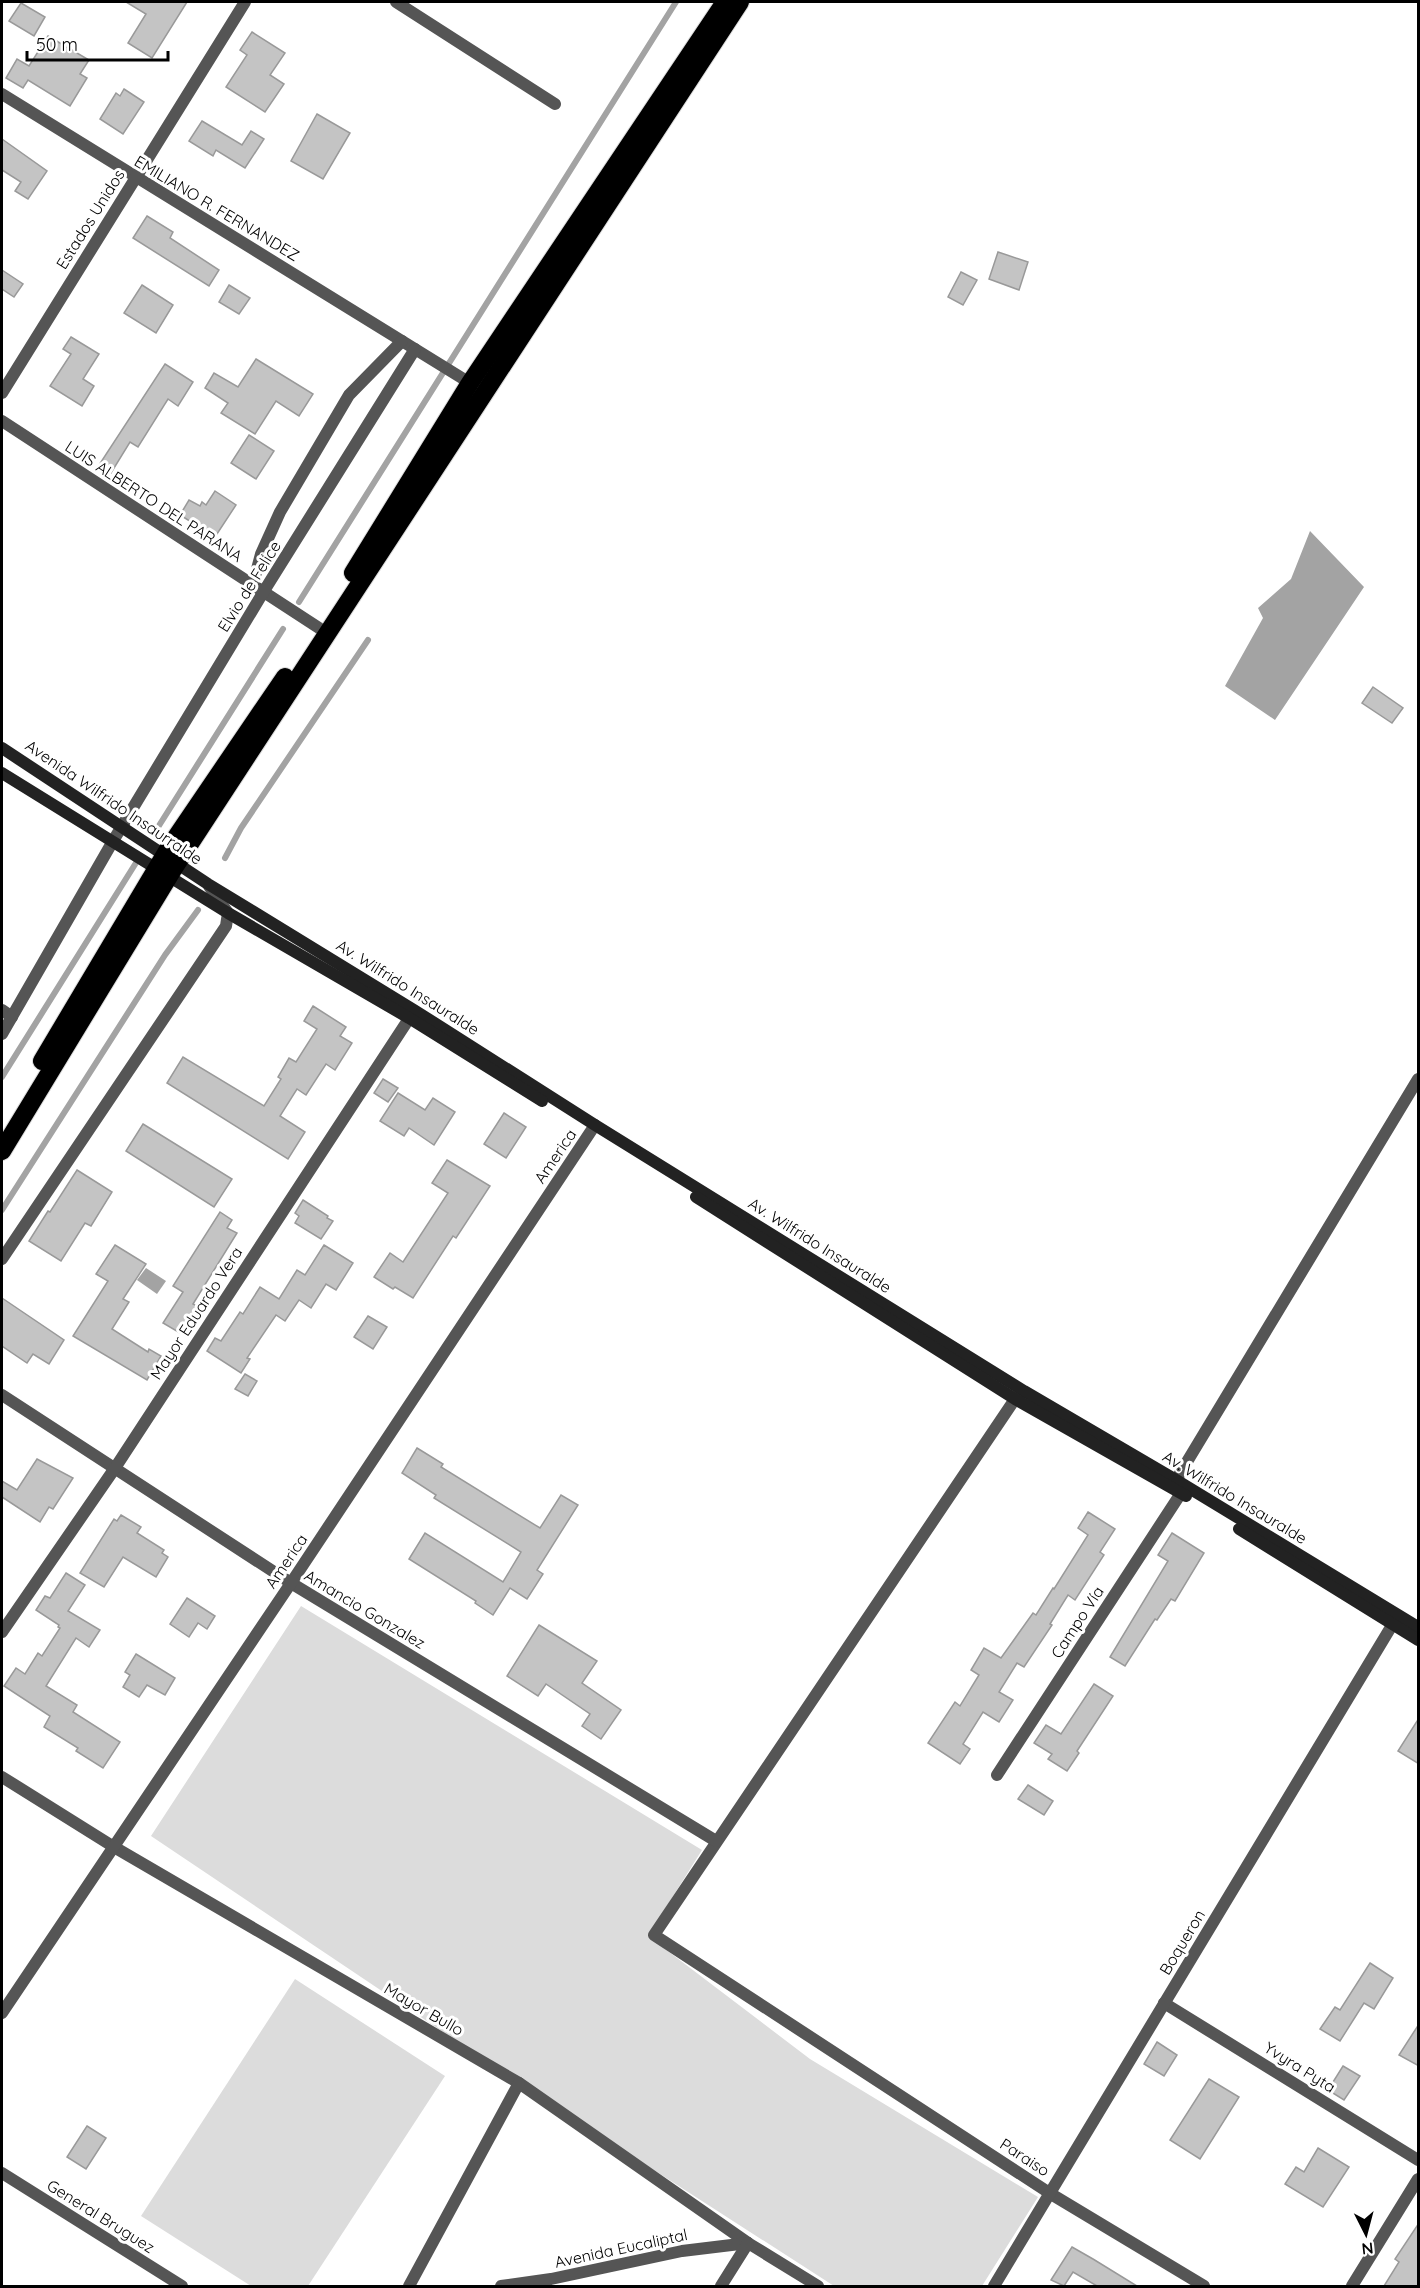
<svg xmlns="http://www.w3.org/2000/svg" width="1420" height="2288" viewBox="0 0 1420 2288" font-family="Quicksand,sans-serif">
<rect width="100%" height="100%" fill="#fff"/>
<g fill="#dcdcdc">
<polygon points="301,1606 702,1850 648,1936 810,2059 1038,2197 982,2286 834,2286 519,2083 151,1836"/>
<polygon points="295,1979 445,2076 308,2286 251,2286 141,2216"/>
</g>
<g fill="#a3a3a3">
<polygon points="1310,531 1364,587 1275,720 1225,686 1263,618 1258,608 1291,579"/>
<polygon points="146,1268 166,1281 157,1294 137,1280"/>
</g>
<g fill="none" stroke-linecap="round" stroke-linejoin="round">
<g stroke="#a3a3a3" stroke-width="6">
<polyline points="299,602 676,2"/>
<polyline points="155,832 283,629"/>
<polyline points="225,858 241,828 368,640"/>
<polyline points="2,1077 139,858"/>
<polyline points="2,1210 165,955 198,910"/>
</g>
</g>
<g fill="#c4c4c4" stroke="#999" stroke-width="1.5">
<polygon points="126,2 187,2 152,58 128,43 146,14"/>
<polygon points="21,3 45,17 34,36 9,21"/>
<polygon points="252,32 285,53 270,75 284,84 265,112 226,87 247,55 240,50"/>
<polygon points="48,36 89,60 80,74 87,78 70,106 28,80 23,88 6,78 17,59 29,66"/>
<polygon points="124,89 144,102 123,134 100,119 116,93 120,96"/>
<polygon points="317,114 350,133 323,179 291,161"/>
<polygon points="202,121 242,145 251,131 264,139 245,168 216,150 213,156 189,141"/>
<polygon points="2,139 47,171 28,199 15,191 21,182 2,170"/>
<polygon points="147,216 173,232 170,238 219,270 209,286 133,238"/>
<polygon points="998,252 1028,262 1019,290 989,279"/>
<polygon points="2,270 23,284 14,297 2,289"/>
<polygon points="961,272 977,280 963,305 948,297"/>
<polygon points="142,285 173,305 156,333 124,313"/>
<polygon points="229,285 250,298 239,314 219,302"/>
<polygon points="71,337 99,354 83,379 94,386 82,406 50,386 71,354 63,349"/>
<polygon points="256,359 313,394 299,416 276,401 255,434 221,413 228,403 205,388 214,373 238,387"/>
<polygon points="165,364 193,382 178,406 168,399 138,447 130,442 111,473 99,465"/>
<polygon points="249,435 274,451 256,479 231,463"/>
<polygon points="215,491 236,505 215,537 180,515 189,500 200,506 202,502 206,505"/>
<polygon points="1373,687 1403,708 1392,723 1362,703"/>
<polygon points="313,1006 346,1027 340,1036 352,1043 335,1070 326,1064 306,1095 297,1089 280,1116 305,1132 288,1159 167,1083 183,1057 264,1106 281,1079 278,1077 289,1058 296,1062 317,1029 304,1021"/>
<polygon points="383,1079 398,1088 388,1102 374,1093"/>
<polygon points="398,1093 425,1110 433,1098 455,1112 434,1145 409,1128 404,1136 380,1121"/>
<polygon points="504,1113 526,1127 506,1158 484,1144"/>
<polygon points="143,1124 232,1179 214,1207 126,1151"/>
<polygon points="447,1160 490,1186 456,1238 453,1236 413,1298 395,1287 393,1289 374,1277 390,1253 403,1262 448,1193 432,1183"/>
<polygon points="77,1170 112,1192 91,1226 85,1223 61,1261 29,1241 48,1211 50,1212"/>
<polygon points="303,1200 328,1216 327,1218 333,1221 321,1239 295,1223 299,1216 295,1213"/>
<polygon points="220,1212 232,1220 227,1228 237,1233 193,1304 197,1306 180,1333 163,1323 183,1292 173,1286"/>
<polygon points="115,1245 146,1264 123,1299 129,1302 112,1329 148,1352 149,1349 161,1356 147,1380 73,1336 108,1281 96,1274"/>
<polygon points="324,1245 353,1263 336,1290 326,1284 311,1308 299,1300 285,1321 276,1315 247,1358 250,1359 241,1373 207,1351 215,1338 221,1341 240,1312 243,1314 260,1287 279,1299 297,1270 305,1275"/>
<polygon points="2,1298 64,1340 49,1364 33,1354 27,1363 2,1346"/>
<polygon points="368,1316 387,1327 373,1349 354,1337"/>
<polygon points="245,1374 257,1381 248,1396 235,1389"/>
<polygon points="417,1448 443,1464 441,1467 540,1528 561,1495 578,1505 537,1570 543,1574 527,1599 510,1588 493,1615 475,1603 476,1601 409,1559 425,1533 503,1582 521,1552 434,1498 436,1495 402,1473"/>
<polygon points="37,1459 73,1478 53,1509 49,1507 40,1522 2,1497 2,1481 17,1490"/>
<polygon points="1088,1512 1115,1529 1100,1552 1104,1555 1075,1600 1068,1595 1050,1624 1052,1625 1024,1667 1017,1663 999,1692 1013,1700 999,1722 983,1712 963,1744 970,1749 960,1764 928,1743 955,1702 960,1706 979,1675 971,1670 984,1648 1001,1658 1033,1613 1036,1615 1053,1588 1054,1589 1088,1535 1078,1528"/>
<polygon points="121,1515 141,1527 137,1533 164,1550 162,1553 168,1557 156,1577 123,1557 104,1587 80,1573 114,1519 117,1521"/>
<polygon points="1172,1533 1204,1553 1175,1601 1171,1599 1157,1620 1155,1619 1125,1666 1110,1657 1168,1561 1158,1555"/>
<polygon points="66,1573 85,1585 68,1611 100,1630 89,1647 76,1638 46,1686 77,1705 73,1712 120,1742 103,1768 76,1751 78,1748 44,1727 50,1716 4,1686 16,1668 25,1674 38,1653 42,1656 60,1628 58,1627 59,1625 36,1610 45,1596 50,1598"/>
<polygon points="187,1598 215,1616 207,1629 198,1623 189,1637 170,1624"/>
<polygon points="539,1625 597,1661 582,1683 621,1710 601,1739 582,1726 590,1714 546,1684 538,1696 507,1676"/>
<polygon points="136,1654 175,1678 165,1695 147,1685 139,1697 123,1687 130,1675 125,1672"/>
<polygon points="1094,1684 1113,1696 1077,1751 1079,1753 1067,1771 1048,1759 1052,1754 1034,1743 1046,1725 1061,1734"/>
<polygon points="1419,1718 1419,1764 1398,1751"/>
<polygon points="1028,1785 1053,1801 1044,1815 1018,1799"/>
<polygon points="1370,1963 1393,1978 1374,2009 1364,2003 1340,2041 1320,2029 1335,2007 1340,2010"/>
<polygon points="1419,2024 1419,2066 1399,2055"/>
<polygon points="1157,2042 1177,2055 1164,2076 1144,2064"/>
<polygon points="1343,2066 1360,2076 1344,2100 1328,2090"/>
<polygon points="1209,2079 1239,2097 1200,2159 1170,2140"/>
<polygon points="87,2126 106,2138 86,2169 67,2157"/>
<polygon points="1318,2148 1349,2167 1323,2207 1285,2184 1296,2167 1304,2172"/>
<polygon points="1419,2223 1419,2286 1384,2286 1399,2262 1395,2259"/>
<polygon points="1072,2247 1093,2259 1137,2286 1097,2286 1073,2272 1064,2286 1051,2280"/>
</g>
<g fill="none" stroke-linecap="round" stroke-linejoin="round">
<g stroke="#dbdbdb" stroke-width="20">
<g id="highway">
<polyline points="353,573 470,383 725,2"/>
<polyline points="42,1061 170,846 285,677"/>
<polyline points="2,1151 174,868 740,2"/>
</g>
</g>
<g stroke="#555" stroke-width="12">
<polyline points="396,2 555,104"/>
<polyline points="2,94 470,383"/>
<polyline points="2,393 245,2"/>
<polyline points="2,421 319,628"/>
<polyline points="253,584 261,554 280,512 349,395 402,341"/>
<polyline points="2,1010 12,1017"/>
<polyline points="2,1034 113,841 264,591 415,349"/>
<polyline points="2,1259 226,926 228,913 209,886"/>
<polyline points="1022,1393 1015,1399 654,1935 1051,2194 1204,2286"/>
<polyline points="2,1395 291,1583 716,1841"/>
<polyline points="1176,1480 1418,1079"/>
<polyline points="2,1632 115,1468 414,1011"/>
<polyline points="997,1775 1185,1487"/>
<polyline points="2,1777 114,1847 519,2083 748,2243 818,2286"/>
<polyline points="1164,2003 1418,2160"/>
<polyline points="2,2013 291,1583 595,1125"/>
<polyline points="2,2173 182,2286"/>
<polyline points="409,2286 519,2083"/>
<polyline points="501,2286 551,2279 682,2251 748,2243"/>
<polyline points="721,2286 748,2243"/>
<polyline points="994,2286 1397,1617"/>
<polyline points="1352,2286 1418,2179"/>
</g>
<g stroke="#222" stroke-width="12">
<polyline points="2,748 208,884 414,1010 595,1125 1024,1391 1176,1480 1418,1627"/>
<polyline points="2,773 228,913 409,1018 542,1101"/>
<polyline points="696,1197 1015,1399 1186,1496"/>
<polyline points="1239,1529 1418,1640"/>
</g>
<use href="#highway" stroke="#000" stroke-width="18"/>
</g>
<g text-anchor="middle" stroke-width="6" stroke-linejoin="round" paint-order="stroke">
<g font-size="16" fill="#000" stroke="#fff">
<text transform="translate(217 208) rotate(31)" y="6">EMILIANO R. FERNANDEZ</text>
<text transform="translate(90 219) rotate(-58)" y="6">Estados Unidos</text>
<text transform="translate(154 501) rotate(33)" y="6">LUIS ALBERTO DEL PARANA</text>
<text transform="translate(249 586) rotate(-58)" y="6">Elvio de Felice</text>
<text transform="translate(114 802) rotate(34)" y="6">Avenida Wilfrido Insaurralde</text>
<text transform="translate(408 987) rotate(32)" y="6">Av. Wilfrido Insauralde</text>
<text transform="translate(555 1156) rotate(-56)" y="6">America</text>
<text transform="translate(820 1245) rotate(32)" y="6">Av. Wilfrido Insauralde</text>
<text transform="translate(196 1313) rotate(-57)" y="6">Mayor Eduardo Vera</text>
<text transform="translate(1235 1497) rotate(31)" y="6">Av. Wilfrido Insauralde</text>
<text transform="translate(286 1561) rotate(-56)" y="6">America</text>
<text transform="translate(365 1609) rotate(31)" y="6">Amancio Gonzalez</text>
<text transform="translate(1077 1622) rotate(-57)" y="6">Campo Vía</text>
<text transform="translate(1182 1942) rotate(-59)" y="6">Boqueron</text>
<text transform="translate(424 2009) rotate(30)" y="6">Mayor Bullo</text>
<text transform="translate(1300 2067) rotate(32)" y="6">Yvyra Pyta</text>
<text transform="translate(1025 2157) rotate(33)" y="6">Paraiso</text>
<text transform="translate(101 2216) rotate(32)" y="6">General Bruguez</text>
<text transform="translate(621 2248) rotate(-12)" y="6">Avenida Eucaliptal</text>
</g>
</g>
<rect width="1420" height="2288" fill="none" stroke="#000000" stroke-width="6"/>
<g transform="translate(1366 2234) rotate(174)" stroke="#ffffff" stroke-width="4.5" paint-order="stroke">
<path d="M0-4.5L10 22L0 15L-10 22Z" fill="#000000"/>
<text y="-9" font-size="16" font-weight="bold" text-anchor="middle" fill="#000000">N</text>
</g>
<path d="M27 51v9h141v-9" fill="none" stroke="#000000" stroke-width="3"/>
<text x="36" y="51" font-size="18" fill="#000000" stroke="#ffffff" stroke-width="4.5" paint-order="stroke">50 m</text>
</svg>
